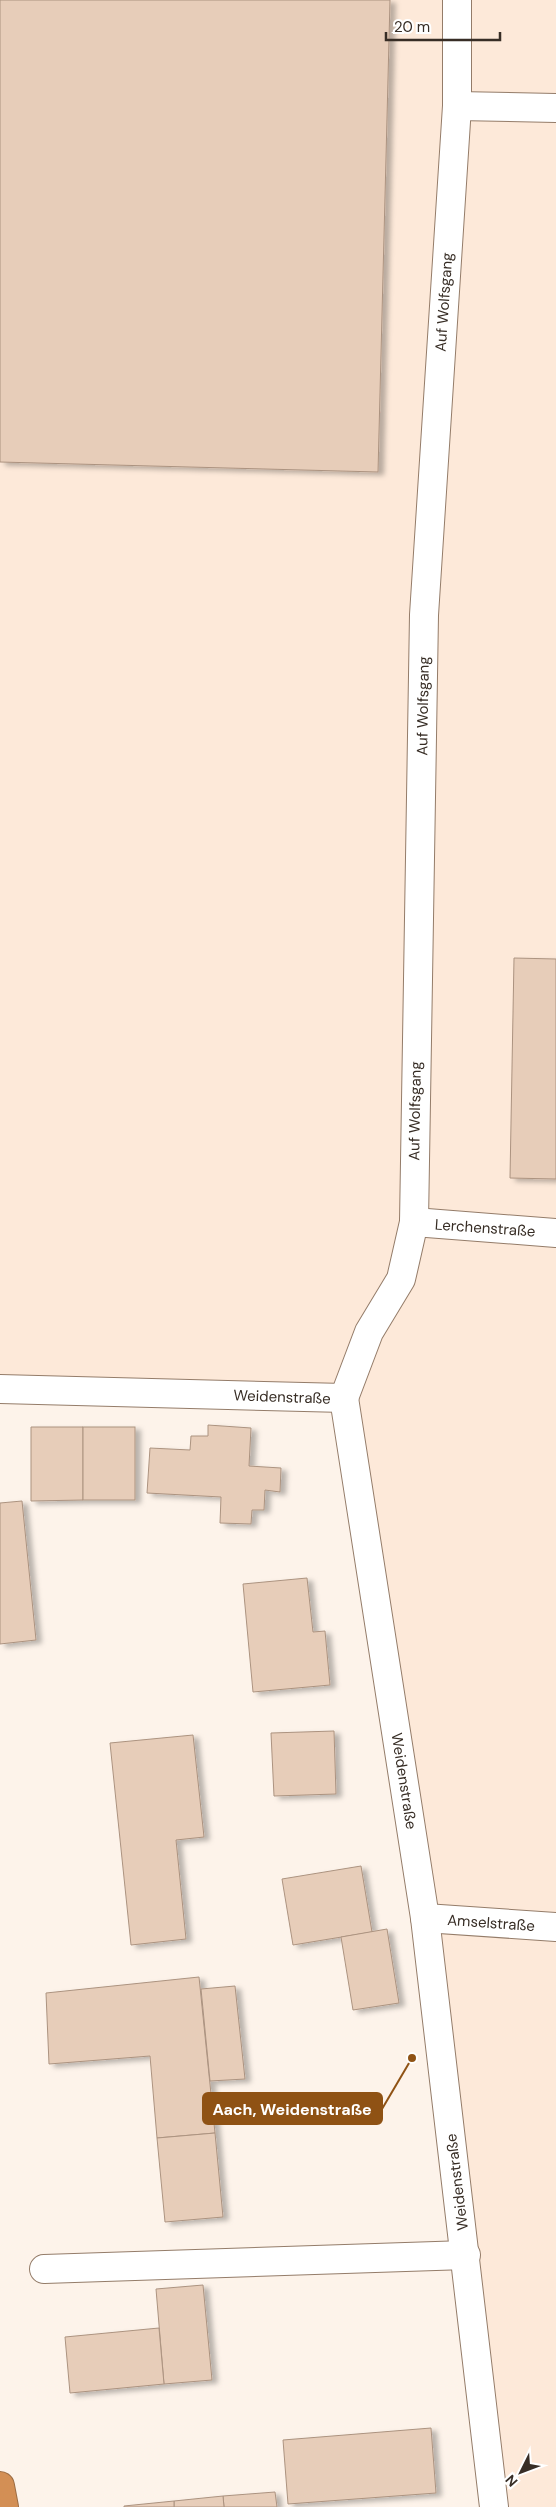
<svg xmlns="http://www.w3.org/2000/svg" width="556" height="2507" viewBox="0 0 556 2507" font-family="'DM Sans',sans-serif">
<defs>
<filter id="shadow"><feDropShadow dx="5.5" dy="3" stdDeviation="2.5" flood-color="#0004"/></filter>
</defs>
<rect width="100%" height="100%" fill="#fdf3ea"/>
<polygon fill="#fde9d9" points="0,0 556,0 556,2507 494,2507 344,1399 0,1389"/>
<g fill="#e7cdb9" stroke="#ac9380" filter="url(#shadow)">
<polygon points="0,0 390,0 378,472 0,462"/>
<polygon points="514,958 556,959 556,1179 510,1178"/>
<polygon points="208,1425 251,1428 249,1466 281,1468 280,1492 265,1490 264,1510 252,1510 251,1524 220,1523 221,1497 147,1493 150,1448 190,1450 191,1436 208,1436"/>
<polygon points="31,1427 83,1427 83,1500 31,1501"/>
<rect x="83" y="1427" width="52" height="73"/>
<polygon points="22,1501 36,1640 0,1644 0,1503"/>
<polygon points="307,1578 313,1632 325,1631 330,1685 253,1692 243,1584"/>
<polygon points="334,1731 336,1794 274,1796 271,1733"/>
<polygon points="193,1735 204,1837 176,1840 186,1939 131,1945 110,1743"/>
<polygon points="361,1866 372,1932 293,1945 282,1879"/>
<polygon points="387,1929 399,2003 353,2010 341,1937"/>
<polygon points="199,1977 215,2133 157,2138 150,2056 49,2064 46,1993"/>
<polygon points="235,1986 245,2079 210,2081 201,1989"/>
<polygon points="215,2133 223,2217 165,2222 157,2138"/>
<polygon points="203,2285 212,2380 164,2384 156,2289"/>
<polygon points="159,2328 164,2384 70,2393 65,2337"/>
<polygon points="431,2428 436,2493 288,2504 283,2440"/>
<polygon points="275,2492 277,2507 224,2507 223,2496"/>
<polygon points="223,2496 224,2507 174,2507 174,2501"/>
<polygon points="174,2501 174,2507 124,2507 124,2506"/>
</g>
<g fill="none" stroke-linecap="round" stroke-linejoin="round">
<g stroke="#947c69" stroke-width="30">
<g id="minor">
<polyline points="457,106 556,108"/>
<polyline points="414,1222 556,1233"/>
<polyline points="0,1389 344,1398 425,1918 494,2507"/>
<polyline points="344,1398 369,1332 401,1279 414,1222 424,615 457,106 457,0"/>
<polyline points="425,1918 556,1927"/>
<polyline points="44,2269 466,2255"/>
</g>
</g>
<g stroke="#9c6d44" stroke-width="30">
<polyline id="highway" points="0,2486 4,2507"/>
</g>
<use href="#minor" stroke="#fff" stroke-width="28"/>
<use href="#highway" stroke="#d38f55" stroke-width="28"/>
</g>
<g text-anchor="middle" stroke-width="4" stroke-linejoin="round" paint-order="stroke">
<g font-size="15" fill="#372d25" stroke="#fff">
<text transform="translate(444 302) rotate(-86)" y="5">Auf Wolfsgang</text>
<text transform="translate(423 706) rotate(-89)" y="5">Auf Wolfsgang</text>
<text transform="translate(415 1111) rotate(-89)" y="5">Auf Wolfsgang</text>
<text transform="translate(485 1228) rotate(4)" y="5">Lerchenstraße</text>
<text transform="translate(282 1397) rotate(2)" y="5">Weidenstraße</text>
<text transform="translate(404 1781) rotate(81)" y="5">Weidenstraße</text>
<text transform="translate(491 1923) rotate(4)" y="5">Amselstraße</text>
<text transform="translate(457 2182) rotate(-97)" y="5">Weidenstraße</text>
</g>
</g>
<path fill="none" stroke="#8f5214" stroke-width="2" d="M412 2058L382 2109"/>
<circle fill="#8f5214" stroke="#fff" stroke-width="2" cx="412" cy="2058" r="5"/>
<rect fill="#8f5214" stroke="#8f5214" stroke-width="2" x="203" y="2093" width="179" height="31" rx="5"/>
<g font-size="16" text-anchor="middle" font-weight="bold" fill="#fff">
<text x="292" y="2115">Aach, Weidenstraße</text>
</g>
<g transform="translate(521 2472) rotate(228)" stroke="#ffffff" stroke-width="4" paint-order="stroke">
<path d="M0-4L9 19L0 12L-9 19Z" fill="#372d25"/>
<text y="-8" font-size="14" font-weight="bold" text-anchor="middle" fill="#372d25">N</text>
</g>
<path d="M386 32v8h114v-8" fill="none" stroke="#372d25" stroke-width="2.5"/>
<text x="394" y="32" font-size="15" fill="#372d25" stroke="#ffffff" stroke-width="4" paint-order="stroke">20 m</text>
</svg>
